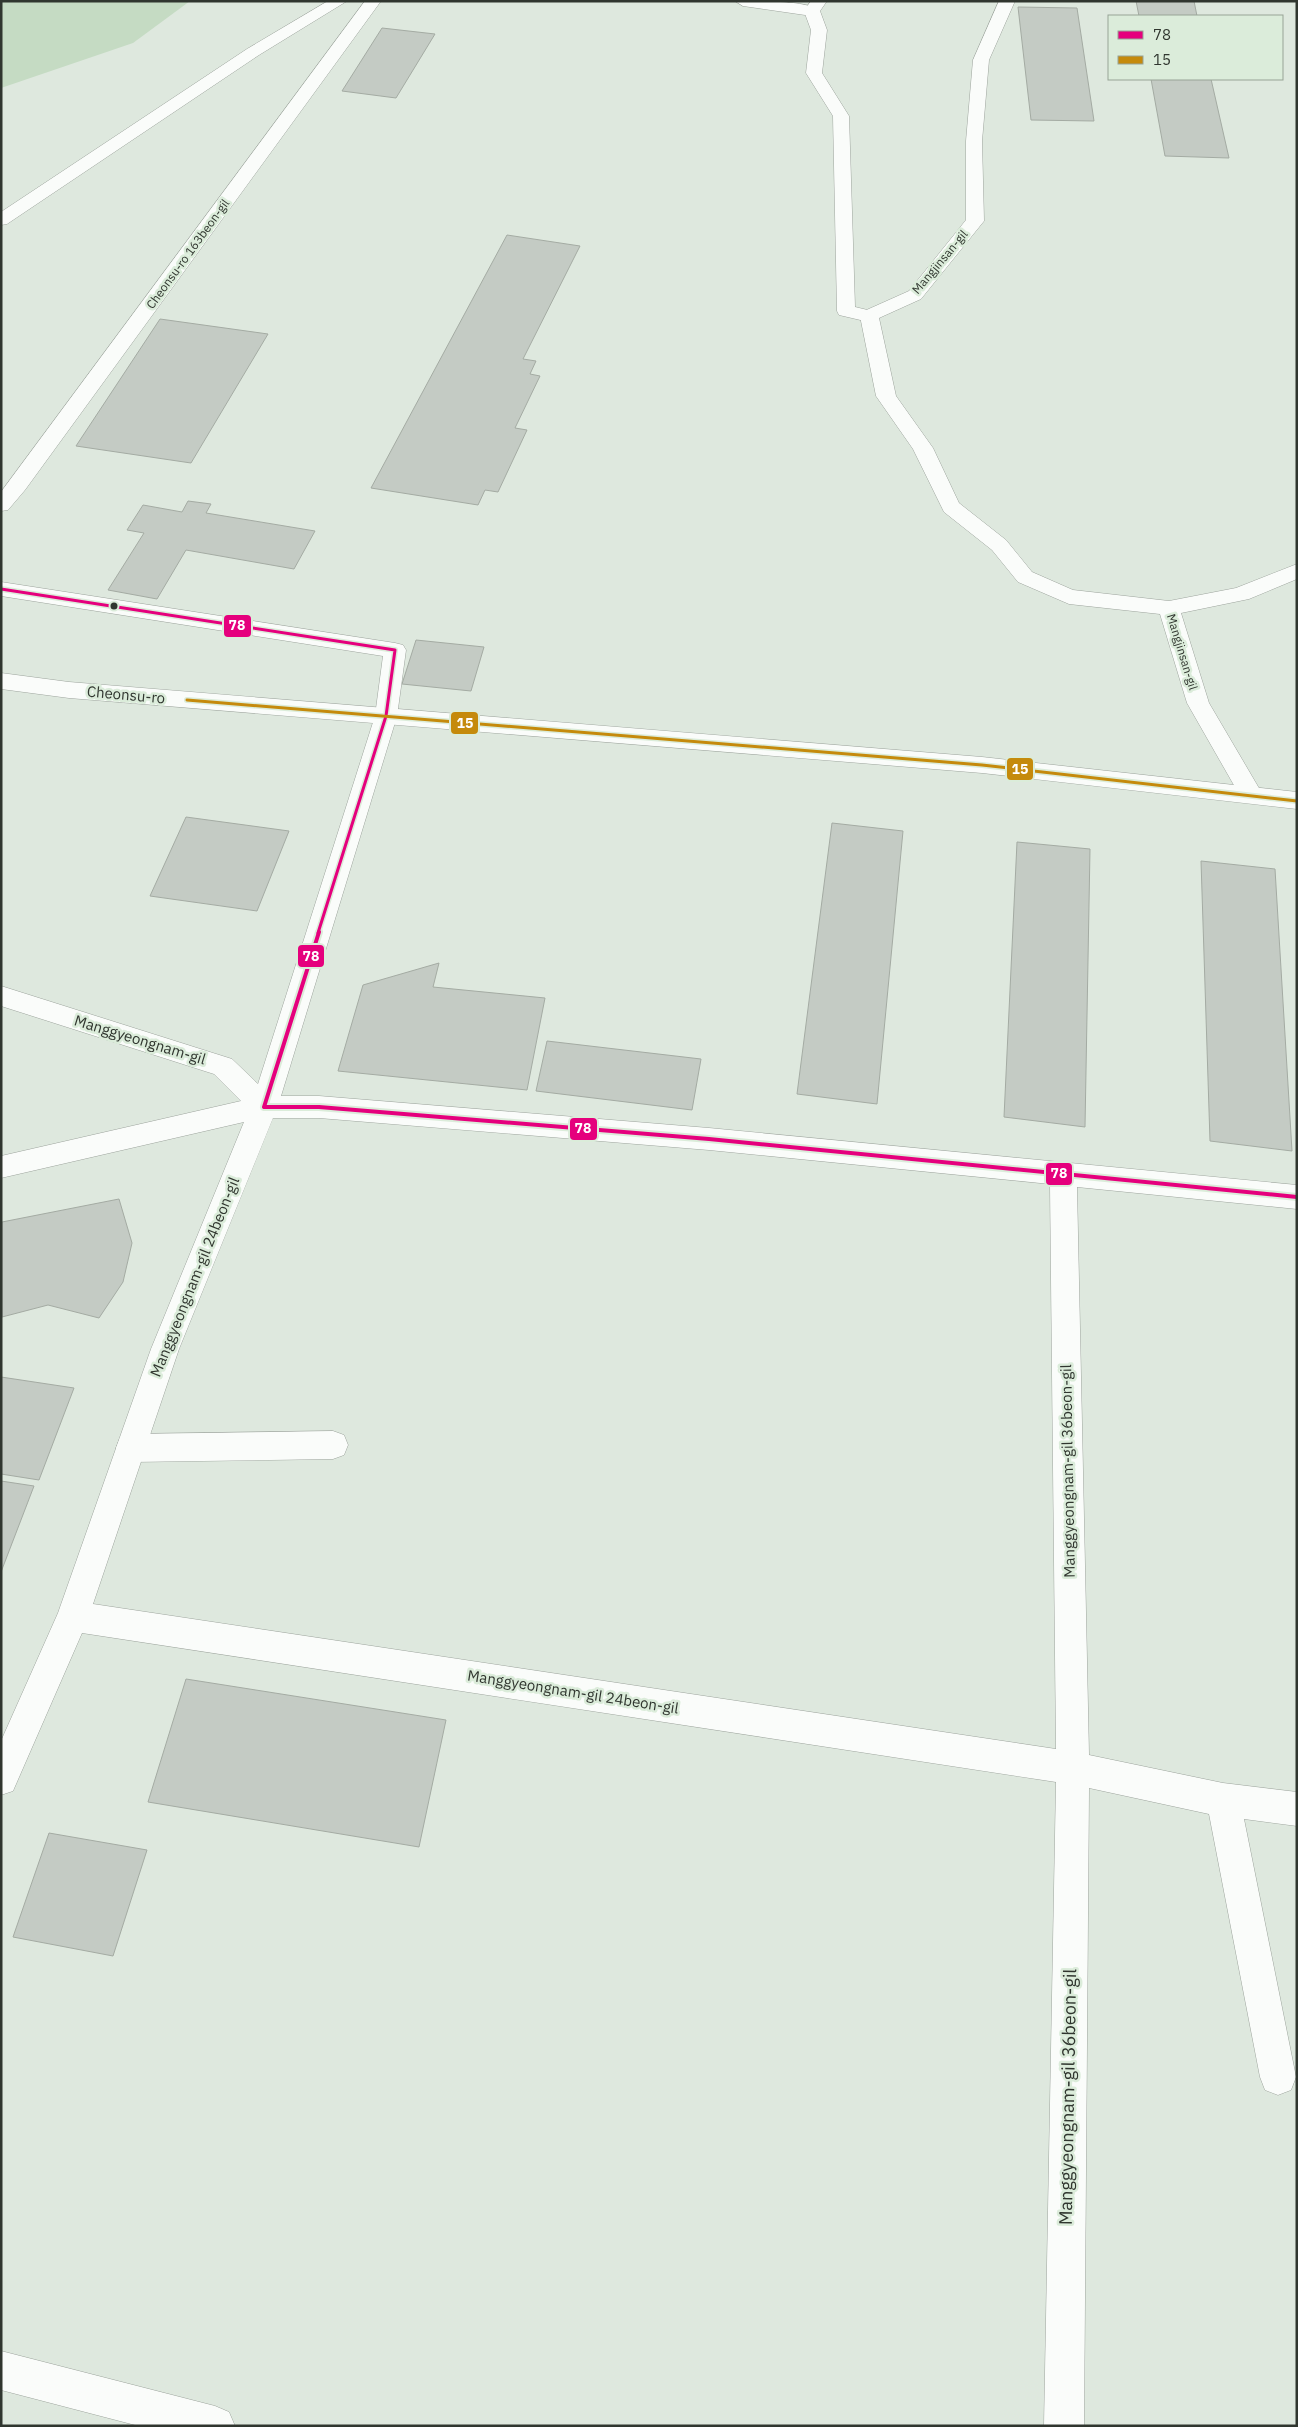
<svg xmlns="http://www.w3.org/2000/svg" width="1298" height="2427" viewBox="0 0 1298 2427" font-family="'IBM Plex Sans',sans-serif">
<rect width="100%" height="100%" fill="#dee8de"/>
<polygon fill="#c5dbc3" points="1,1 190,1 133,43 1,88"/>
<g fill="#c4cbc4" stroke="#a4aba3">
<polygon points="1136,1 1194,1 1197,16 1139,16"/>
<polygon points="1018,7 1077,8 1094,121 1031,120"/>
<polygon points="382,28 435,34 396,98 342,91"/>
<polygon points="1151,79 1211,79 1229,158 1165,156"/>
<polygon points="507,235 580,246 523,359 536,361 530,374 540,376 515,428 527,430 498,492 485,490 478,505 371,488"/>
<polygon points="160,319 268,334 191,463 76,446"/>
<polygon points="188,501 211,504 206,513 315,531 294,569 186,550 157,599 108,590 144,533 127,530 143,505 182,512"/>
<polygon points="416,640 484,647 471,691 402,684"/>
<polygon points="186,817 289,831 257,911 150,896"/>
<polygon points="832,823 903,831 877,1104 797,1094"/>
<polygon points="1017,842 1090,849 1085,1127 1004,1117"/>
<polygon points="1201,861 1275,869 1292,1151 1210,1141"/>
<polygon points="439,963 433,987 545,998 527,1090 338,1071 363,985"/>
<polygon points="547,1041 701,1059 692,1110 536,1091"/>
<polygon points="119,1199 132,1243 123,1282 99,1318 48,1305 2,1317 2,1222"/>
<polygon points="1,1377 74,1388 39,1480 1,1474"/>
<polygon points="1,1481 34,1486 1,1572"/>
<polygon points="186,1679 446,1720 419,1847 148,1802"/>
<polygon points="49,1833 147,1850 113,1956 13,1937"/>
</g>
<g fill="none" stroke-linecap="round" stroke-linejoin="round">
<g stroke="#9da49d" stroke-width="1">
<g id="service">
<polygon points="811,1 827,1 820,11 827,30 822,73 849,116 855,307 876,312 878,316 876,320 869,322 839,315 837,311 833,116 806,73 811,30 804,11"/>
<polygon points="333,1431 344,1435 348,1445 344,1455 333,1459 131,1462 120,1458 116,1448 120,1438 131,1434"/>
</g>
</g>
<g stroke="#9da49d" stroke-width="1">
<g id="minor">
<polygon points="328,1 347,1 259,55 7,224 1,225 1,212 247,49"/>
<polygon points="365,1 381,1 25,490 8,510 1,511 1,492"/>
<path d="M 735,1 C 751,1 811,0 820,11 L 812,16 L 743,6 Z"/>
<polygon points="999,1 1015,1 989,60 982,141 984,221 921,299 879,318 896,396 933,448 959,503 1006,540 1032,572 1073,590 1169,601 1236,588 1297,564 1297,579 1249,599 1181,613 1209,703 1263,795 1259,801 1251,803 1243,801 1187,703 1160,614 1069,604 1018,582 992,550 944,512 913,449 876,396 860,316 862,312 909,291 966,220 966,141 973,60"/>
<path d="M 1,582 L 395,643 L 403,645 L 406,650 L 397,716 L 281,1096 L 319,1096 L 709,1128 L 1297,1185 L 1297,1209 L 1077,1187 L 1089,1755 L 1223,1783 L 1297,1792 L 1297,1826 L 1244,1819 L 1296,2077 L 1291,2090 L 1278,2095 L 1265,2090 L 1260,2077 L 1209,1814 L 1089,1788 L 1084,2426 L 1044,2426 L 1056,1782 L 82,1633 L 13,1791 L 1,1795 L 1,1741 L 58,1613 L 151,1349 L 244,1122 L 1,1178 L 1,1156 L 241,1101 L 214,1074 L 1,1006 L 1,986 L 232,1059 L 258,1084 L 375,716 L 383,656 L 1,596 ZM 273,1118 L 319,1118 L 709,1150 L 1050,1184 L 1056,1749 L 93,1604 L 179,1349 Z"/>
<polygon points="1,2351 215,2406 229,2412 235,2426 139,2426 1,2390"/>
</g>
</g>
<g stroke="#9da49d" stroke-width="1">
<polygon id="tertiary" points="1,673 69,682 982,757 1297,792 1297,809 982,773 69,698 1,689"/>
</g>
<use href="#service" fill="#fafcfa" fill-rule="evenodd"/>
<use href="#minor" fill="#fafcfa" fill-rule="evenodd"/>
<use href="#tertiary" fill="#fafcfa" fill-rule="evenodd"/>
<g stroke="#dbecda" stroke-width="6">
<polyline id="bus-1-far1" points="1,589 395,650 386,716 318,933"/>
</g>
<g stroke="#dbecda" stroke-width="8">
<polyline id="bus-1" points="319,932 264,1107 319,1107 709,1139 1297,1197"/>
</g>
<g stroke="#dbecda" stroke-width="6">
<polyline id="bus-2" points="187,700 982,765 1297,801"/>
</g>
<use href="#bus-1-far1" stroke="#e5007d" stroke-width="3"/>
<use href="#bus-1" stroke="#e5007d" stroke-width="4"/>
<use href="#bus-2" stroke="#c58a0c" stroke-width="3"/>
</g>
<circle fill="#30362f" stroke="#dbecda" stroke-width="2" cx="114" cy="606" r="4.5"/>
<g text-anchor="middle" stroke-width="5" stroke-linejoin="round" paint-order="stroke">
<g font-size="12" fill="#30362f" stroke="#dbecda">
<text transform="translate(188 254) rotate(-54)" y="4">Cheonsu-ro 163beon-gil</text>
<text transform="translate(940 262) rotate(-50)" y="4">Mangjinsan-gil</text>
<text transform="translate(1182 652) rotate(73)" y="4">Mangjinsan-gil</text>
</g>
<g font-size="15" fill="#30362f" stroke="#dbecda">
<text transform="translate(126 695) rotate(5)" y="5">Cheonsu-ro</text>
<text transform="translate(140 1040) rotate(17)" y="5">Manggyeongnam-gil</text>
<text transform="translate(195 1277) rotate(-68)" y="5">Manggyeongnam-gil 24beon-gil</text>
<text transform="translate(1068 1471) rotate(-91)" y="5">Manggyeongnam-gil 36beon-gil</text>
<text transform="translate(573 1692) rotate(9)" y="5">Manggyeongnam-gil 24beon-gil</text>
</g>
<g font-size="18" fill="#30362f" stroke="#dbecda">
<text transform="translate(1068 2097) rotate(-89)" y="6">Manggyeongnam-gil 36beon-gil</text>
</g>
</g>
<g stroke="#dbecda" stroke-width="2">
<rect x="223" y="614" width="29" height="24" rx="5" fill="#e5007d"/>
<rect x="450" y="711" width="29" height="24" rx="5" fill="#c58a0c"/>
<rect x="1006" y="757" width="28" height="24" rx="5" fill="#c58a0c"/>
<rect x="297" y="944" width="28" height="24" rx="5" fill="#e5007d"/>
<rect x="569" y="1117" width="29" height="24" rx="5" fill="#e5007d"/>
<rect x="1045" y="1162" width="28" height="24" rx="5" fill="#e5007d"/>
</g>
<g font-size="14" text-anchor="middle" font-weight="bold" fill="#fff">
<text x="237" y="630">78</text>
<text x="465" y="728">15</text>
<text x="1020" y="774">15</text>
<text x="311" y="961">78</text>
<text x="583" y="1133">78</text>
<text x="1059" y="1178">78</text>
</g>
<rect width="1298" height="2427" fill="none" stroke="#30362f" stroke-width="5"/>
<rect x="1108" y="15" width="175" height="65" fill="#dbecda" stroke="#97a396"/>
<rect x="1118" y="31" width="25" height="8" fill="#e5007d" stroke="#97a396"/>
<text x="1153" y="40" font-size="15" fill="#30362f">78</text>
<rect x="1118" y="56" width="25" height="8" fill="#c58a0c" stroke="#97a396"/>
<text x="1153" y="65" font-size="15" fill="#30362f">15</text>
</svg>
